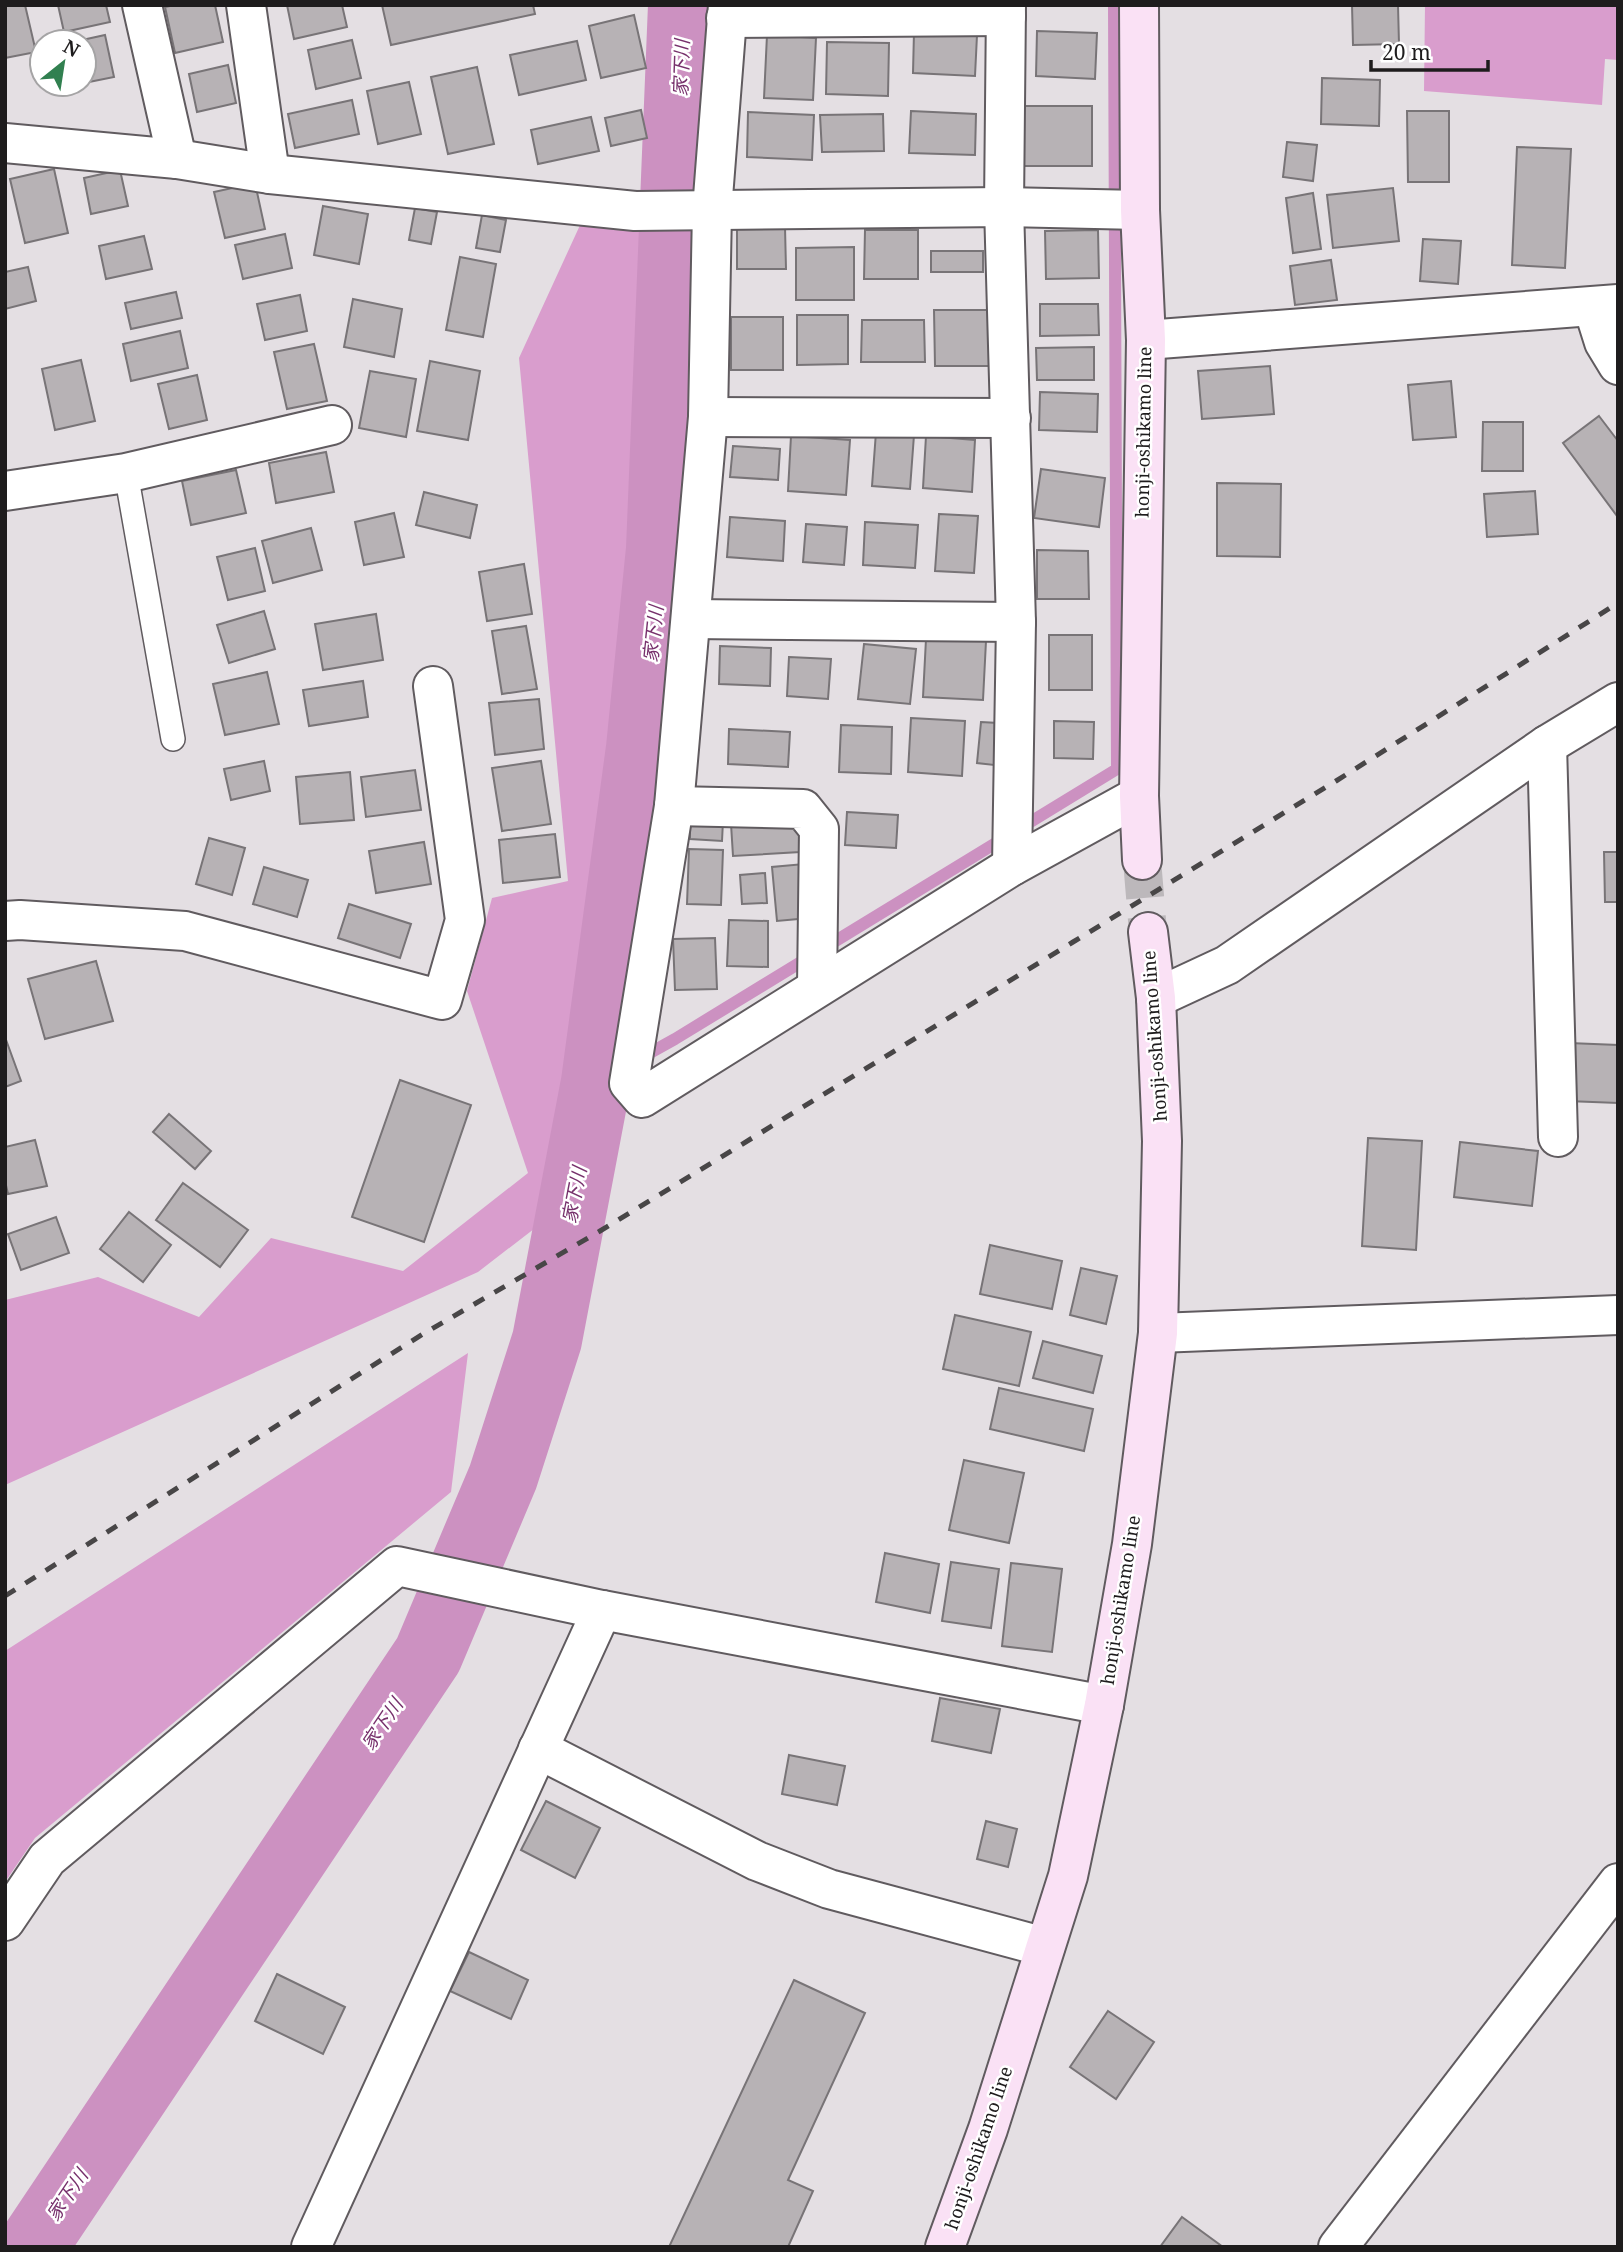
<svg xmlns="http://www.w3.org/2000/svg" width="1623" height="2252" viewBox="0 0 1623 2252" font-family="'Noto Serif','Noto Sans JP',serif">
<rect width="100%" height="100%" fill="#e4dfe3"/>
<g fill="#d99dcd">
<polygon points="1425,5 1618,5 1618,60 1605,59 1602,105 1424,91"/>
<polygon points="581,223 662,230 650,541 592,1073 552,1215 478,1272 5,1485 5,1300 98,1277 199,1317 271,1238 403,1271 528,1173 467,991 492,898 568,881 519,358"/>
<polygon points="468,1353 451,1492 35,1838 5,1882 5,1651"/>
</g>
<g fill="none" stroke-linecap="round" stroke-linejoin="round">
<g stroke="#cc91c1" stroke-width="12">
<polyline points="639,1059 675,1039 1117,769 1114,5"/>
<polyline points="596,1082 623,1067"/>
</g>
<polyline stroke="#cc91c1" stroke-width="70" points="32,2247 428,1655 503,1477 547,1340 596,1082 641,748 661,549 683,5"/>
</g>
<g fill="#b7b2b5" stroke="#787477" stroke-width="2">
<polygon points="5,5 25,5 36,52 5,58"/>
<polygon points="58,5 106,5 110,22 64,32"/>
<polygon points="175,5 215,5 223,42 175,53 165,7"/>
<polygon points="287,5 342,5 347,27 294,39"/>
<polygon points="382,5 533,5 535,14 391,45"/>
<polygon points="1352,5 1398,5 1399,44 1353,45"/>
<polygon points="634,15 646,68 601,78 589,26"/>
<polygon points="1037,31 1097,33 1095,79 1036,76"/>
<polygon points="914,32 977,35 975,76 913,73"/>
<polygon points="105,35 114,77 84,83 84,42 73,42"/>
<polygon points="767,35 816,38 813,100 764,98"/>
<polygon points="352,40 361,78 316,89 308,50"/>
<polygon points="577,41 586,80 519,95 510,55"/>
<polygon points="827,42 889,43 888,96 826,94"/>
<polygon points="228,65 236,103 197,112 189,74"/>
<polygon points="477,67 494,144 448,154 431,77"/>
<polygon points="1322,78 1380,80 1379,126 1321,124"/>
<polygon points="409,82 421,134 378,144 367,91"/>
<polygon points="352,100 359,134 295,148 288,114"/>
<polygon points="1023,106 1092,106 1092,166 1024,166"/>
<polygon points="641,110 647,138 611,146 605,118"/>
<polygon points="911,111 976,114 975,155 909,153"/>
<polygon points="1407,111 1449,111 1449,182 1408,182"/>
<polygon points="748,112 814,115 812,160 747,157"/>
<polygon points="883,114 884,151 822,152 820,115"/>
<polygon points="591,117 599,151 538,164 531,130"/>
<polygon points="1287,142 1317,145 1313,181 1283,177"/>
<polygon points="1517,147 1571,149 1565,268 1512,265"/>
<polygon points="54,169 68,233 25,243 10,179"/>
<polygon points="120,170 128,206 91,214 84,178"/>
<polygon points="255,183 265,229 225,238 214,192"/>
<polygon points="1393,188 1399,241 1333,248 1327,195"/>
<polygon points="1313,193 1321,249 1293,253 1286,198"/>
<polygon points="323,206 368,214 359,264 314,255"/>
<polygon points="415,208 437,212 431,244 409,240"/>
<polygon points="482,215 506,220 500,252 476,248"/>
<polygon points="737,227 785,227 786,269 737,269"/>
<polygon points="865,230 918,230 918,279 864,279"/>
<polygon points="1098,230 1099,278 1046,279 1045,231"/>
<polygon points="285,234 292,268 243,279 235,245"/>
<polygon points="144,236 152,269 106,279 99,246"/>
<polygon points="1423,239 1461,241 1458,284 1420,281"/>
<polygon points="854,247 854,300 796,300 796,248"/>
<rect x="931" y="251" width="52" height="21"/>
<polygon points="460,257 496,264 483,337 446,330"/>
<polygon points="1331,260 1337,300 1295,305 1290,266"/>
<polygon points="28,267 36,301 5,309 5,272"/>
<polygon points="176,292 182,318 131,329 125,303"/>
<polygon points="300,295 307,331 265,340 257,304"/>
<polygon points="353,299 402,309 394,357 344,347"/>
<polygon points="1040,304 1098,304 1099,335 1040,336"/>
<polygon points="934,310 992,310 993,366 935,366"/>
<polygon points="797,315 848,315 848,364 797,365"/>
<rect x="731" y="317" width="52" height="53"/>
<polygon points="862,320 924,320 925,362 861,362"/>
<polygon points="180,331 188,368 131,381 123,344"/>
<polygon points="314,344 327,401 287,409 274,352"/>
<polygon points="1094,347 1094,380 1037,380 1036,348"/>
<polygon points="81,360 95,421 55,430 42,369"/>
<polygon points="430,361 480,371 468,440 417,431"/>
<polygon points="1270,366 1274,414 1202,419 1198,371"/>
<polygon points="370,371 416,379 406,437 359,428"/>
<polygon points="197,375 207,420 169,429 158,384"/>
<polygon points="1451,381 1456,437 1413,440 1408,385"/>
<polygon points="1040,392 1098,394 1097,432 1039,430"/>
<polygon points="1599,416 1618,441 1617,516 1563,443"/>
<polygon points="1483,422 1523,422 1523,471 1482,471"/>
<polygon points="876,432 914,435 910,489 872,486"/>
<polygon points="791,436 850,440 846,495 788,491"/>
<polygon points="926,436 975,440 972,492 923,488"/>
<polygon points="733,446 780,449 778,480 730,477"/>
<polygon points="326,452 334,492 276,503 269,463"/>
<polygon points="1041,469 1105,478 1099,527 1034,518"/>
<polygon points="236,470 246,513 191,525 182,481"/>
<polygon points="1217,483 1281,484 1280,557 1217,556"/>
<polygon points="1535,491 1538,534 1487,537 1484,494"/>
<polygon points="424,492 477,505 470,538 416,525"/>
<polygon points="394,513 404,557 364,565 355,522"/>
<polygon points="939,514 978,516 974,573 935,571"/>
<polygon points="730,517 785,521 783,561 727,557"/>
<polygon points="865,522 918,525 915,568 863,565"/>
<polygon points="806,524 847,527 844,565 803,562"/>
<polygon points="311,528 322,570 273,583 262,541"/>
<polygon points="255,548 265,591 228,600 217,557"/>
<polygon points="1037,550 1088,551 1089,599 1037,599"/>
<polygon points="524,564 532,614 487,621 479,572"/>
<polygon points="264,611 275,649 229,663 217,625"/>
<polygon points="376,614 383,660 323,670 315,624"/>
<polygon points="526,626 537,689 502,694 492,631"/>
<rect x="1049" y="635" width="43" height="55"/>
<polygon points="926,639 986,641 983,700 923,697"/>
<polygon points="864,644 916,649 910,704 858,699"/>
<polygon points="720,646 771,648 770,686 719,684"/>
<polygon points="789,657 831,659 828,699 787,696"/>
<polygon points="267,672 279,724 225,735 213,684"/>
<polygon points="363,681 368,717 309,726 303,690"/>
<polygon points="539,699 544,749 495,755 489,703"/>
<polygon points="911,718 965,721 962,776 908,772"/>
<polygon points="1054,721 1094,722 1093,759 1054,758"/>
<polygon points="981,722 998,723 994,765 977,763"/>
<polygon points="841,725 892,727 891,774 839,772"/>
<polygon points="729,729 790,732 788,767 728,764"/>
<polygon points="264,761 270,791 231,800 224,769"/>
<polygon points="541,761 551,824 502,831 492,768"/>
<polygon points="415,770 421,810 366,817 361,777"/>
<polygon points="350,772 354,820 300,824 296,777"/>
<polygon points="847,812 898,815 896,848 845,845"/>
<polygon points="690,819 723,821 722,841 690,839"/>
<polygon points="799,820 800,852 733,856 731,824"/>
<polygon points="555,834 560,877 503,883 499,840"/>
<polygon points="209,838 245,848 232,895 196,884"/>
<polygon points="424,842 431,884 376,893 369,851"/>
<polygon points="689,849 723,850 721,905 687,904"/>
<polygon points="1604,852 1618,852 1618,902 1605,902"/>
<polygon points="804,864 809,918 777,921 772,867"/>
<polygon points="264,867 308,880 297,917 253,904"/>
<polygon points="765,873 767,903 742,904 740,875"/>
<polygon points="349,904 411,924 400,958 338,938"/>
<polygon points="729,920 768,921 768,967 727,966"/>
<polygon points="715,938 717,989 675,990 673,939"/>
<polygon points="96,961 113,1021 45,1039 28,979"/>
<polygon points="5,1037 21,1081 5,1087"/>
<polygon points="1569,1043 1618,1045 1618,1103 1567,1101"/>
<polygon points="400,1080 471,1105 424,1242 352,1217"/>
<polygon points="169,1114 211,1151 195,1169 153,1132"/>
<polygon points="1368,1138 1422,1141 1416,1250 1362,1246"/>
<polygon points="35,1140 47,1186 8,1194 5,1181 5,1147"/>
<polygon points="1460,1142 1538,1151 1532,1206 1454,1197"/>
<polygon points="183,1183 248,1230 220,1267 156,1220"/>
<polygon points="129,1212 171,1245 143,1282 100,1249"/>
<polygon points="56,1217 69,1253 21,1270 8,1234"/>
<polygon points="990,1245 1062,1261 1052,1309 980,1294"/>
<polygon points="1081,1268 1117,1276 1106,1324 1070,1315"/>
<polygon points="955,1315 1031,1332 1019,1386 943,1369"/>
<polygon points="1043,1341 1102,1356 1093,1393 1033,1378"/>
<polygon points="999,1388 1093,1409 1084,1451 990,1429"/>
<polygon points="964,1460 1024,1473 1009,1543 949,1530"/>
<polygon points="885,1553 939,1564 930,1613 876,1602"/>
<polygon points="951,1562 999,1569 991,1628 942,1621"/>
<polygon points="1011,1563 1062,1569 1052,1652 1002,1646"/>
<polygon points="940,1698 1000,1709 991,1753 932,1741"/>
<polygon points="789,1755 845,1766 837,1805 782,1794"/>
<polygon points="546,1801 600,1828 575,1878 521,1850"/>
<polygon points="986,1821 1017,1829 1008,1867 977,1859"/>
<polygon points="469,1952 528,1980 511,2019 450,1991"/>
<polygon points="277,1974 345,2007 323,2054 255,2021"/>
<polygon points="794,1980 865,2013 788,2180 813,2191 788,2247 669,2247"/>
<polygon points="1108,2011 1154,2042 1116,2099 1070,2067"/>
<polygon points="1182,2217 1223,2247 1160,2247"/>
</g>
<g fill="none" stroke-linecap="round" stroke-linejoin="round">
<polyline stroke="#bcb8bb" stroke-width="38" stroke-dasharray="38 19" stroke-linecap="butt" points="1142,860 1148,932"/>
<g stroke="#605b5f" stroke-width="26">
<polyline id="lane" points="126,473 173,739"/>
</g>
<g stroke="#605b5f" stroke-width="42">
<g id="street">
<polyline points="142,5 177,159"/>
<polyline points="246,5 270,174"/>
<polyline points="728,5 712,210 708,417 674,806 629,1083 642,1098 1012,866 1139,796"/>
<polyline points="1006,5 1004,207 1016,622 1012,866"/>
<polyline points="726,18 1006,16"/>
<polyline points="5,143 177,159 270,174 635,211 1004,207 1140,210"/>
<polyline points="1593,307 1604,342 1618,365"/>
<polyline points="1146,340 1618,304"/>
<polyline points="708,417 1011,418"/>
<polyline points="5,491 126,473 332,425"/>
<polyline points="691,619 1016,622"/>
<polyline points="1547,745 1558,1137"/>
<polyline points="674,806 803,809 819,829 817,987"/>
<polyline points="5,921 20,920 185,931 442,1000 465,920 433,686"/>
<polyline points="1156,998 1227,965 1547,745 1618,702"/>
<polyline points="1158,1333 1618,1315"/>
<polyline points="538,1749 757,1861 829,1889 1045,1947"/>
<polyline points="5,1921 47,1859 397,1566 602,1610 1104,1705"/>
<polyline points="311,2247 602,1610"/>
<polyline points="1338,2247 1618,1883"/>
</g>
</g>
<g stroke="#605b5f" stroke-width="42">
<g id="secondary">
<polyline points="1139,5 1140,210 1146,340 1139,796 1142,860"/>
<polyline points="945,2247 988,2129 1068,1876 1104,1705 1132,1544 1158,1333 1162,1141 1156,998 1148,932"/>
</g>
</g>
<use href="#lane" stroke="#fff" stroke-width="23"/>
<use href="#street" stroke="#fff" stroke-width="38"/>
<use href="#secondary" stroke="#fae1f5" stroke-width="38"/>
<polyline stroke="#484647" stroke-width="5" stroke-dasharray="12 12" stroke-linecap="butt" points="5,1596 423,1334 600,1231 1073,942 1336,781 1618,603"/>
</g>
<g text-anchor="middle" stroke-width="5" stroke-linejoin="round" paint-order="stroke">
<g font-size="18" fill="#1e1c1d" stroke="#fff">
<text transform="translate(1144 432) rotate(-89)" y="6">honji-oshikamo line</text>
<text transform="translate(1155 1036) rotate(-94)" y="6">honji-oshikamo line</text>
<text transform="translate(1121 1600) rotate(-81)" y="6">honji-oshikamo line</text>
<text transform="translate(979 2148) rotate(-71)" y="6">honji-oshikamo line</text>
</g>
<g font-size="19" font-style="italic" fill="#77316c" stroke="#fff">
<text transform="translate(681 68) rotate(-88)" y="7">家下川</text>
<text transform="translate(653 634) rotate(-84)" y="7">家下川</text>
<text transform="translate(574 1195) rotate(-79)" y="7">家下川</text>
<text transform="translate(382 1724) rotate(-56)" y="7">家下川</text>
<text transform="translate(67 2195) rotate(-56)" y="7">家下川</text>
</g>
</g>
<rect width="1623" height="2252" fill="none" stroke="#1e1c1d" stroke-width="14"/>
<g transform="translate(63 63) rotate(30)"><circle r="33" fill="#ffffff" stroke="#a5a4a5" stroke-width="2"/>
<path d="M0-5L12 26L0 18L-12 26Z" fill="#318050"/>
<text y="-10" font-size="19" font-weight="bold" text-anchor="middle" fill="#1e1c1d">N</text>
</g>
<path d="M1371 60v10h117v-10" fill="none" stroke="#1e1c1d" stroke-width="3.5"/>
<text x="1382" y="60" font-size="21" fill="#1e1c1d" stroke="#ffffff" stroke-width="5" paint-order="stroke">20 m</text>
</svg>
